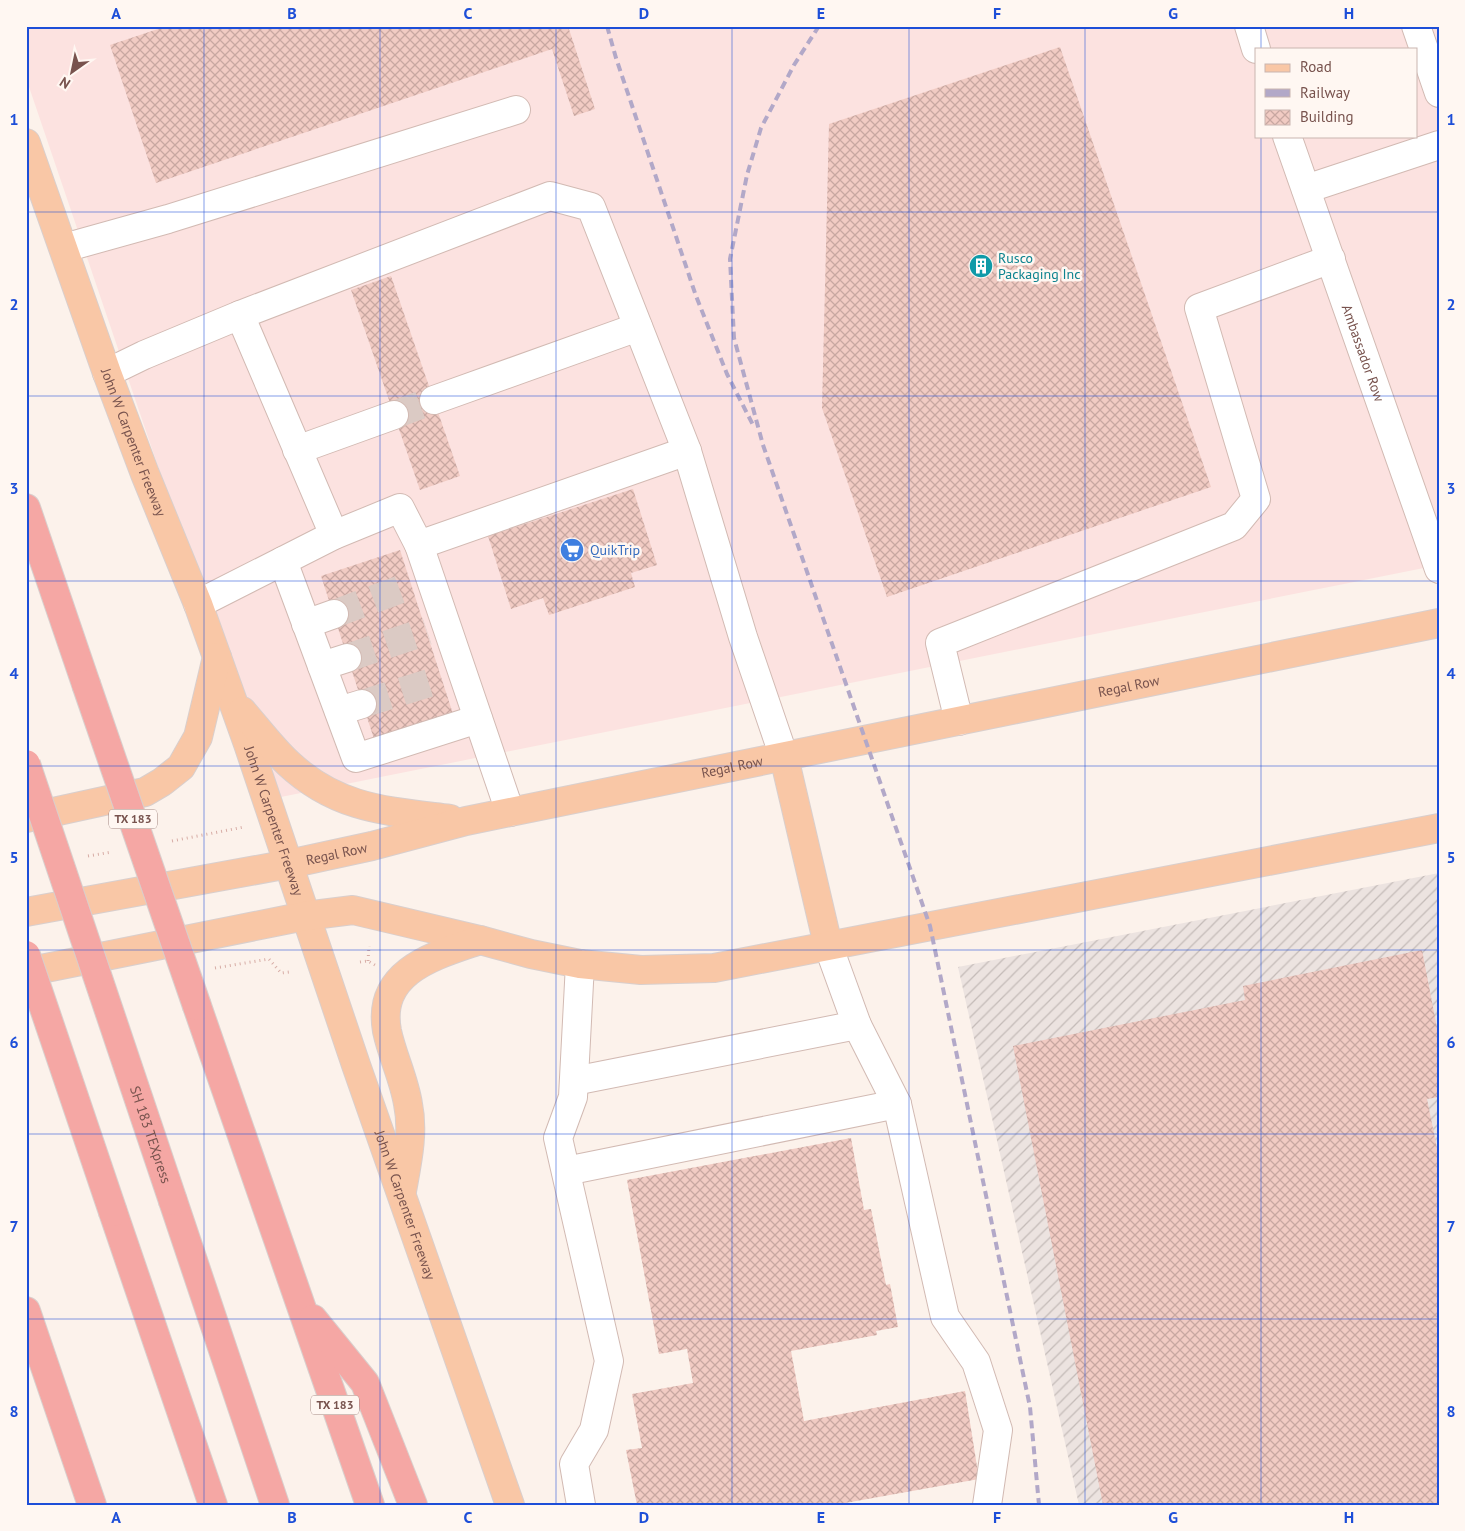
<svg xmlns="http://www.w3.org/2000/svg" width="1465" height="1531" viewBox="0 0 1465 1531" font-family="'PT Sans',sans-serif">
<defs>
<pattern id="industrial-furrows" width="10" height="10" patternUnits="userSpaceOnUse" patternTransform="scale(1.25)"><rect width="10" height="10" fill="#ece3e0"/><path d="M-1 1l2-2M0 10L10 0M9 11l2-2" fill="none" stroke="#c4bbb8"/></pattern>
<pattern id="building-cross-hatch" width="8" height="8" patternUnits="userSpaceOnUse" patternTransform="scale(1.25)"><rect width="8" height="8" fill="#f1cbc3"/><path d="M0 0l8 8M0 8l8-8" fill="none" stroke="#c8a7a1"/></pattern>
</defs>
<rect width="100%" height="100%" fill="#fcf2eb"/>
<path fill="#fce2e0" fill-rule="evenodd" d="M 26,26 L 1439,26 L 1439,565 L 271,799 L 26,78 ZM 1256,49 L 1416,49 L 1416,136 L 1256,136 Z"/>
<polygon fill="url(#industrial-furrows)" points="1439,873 1439,1505 1079,1505 958,967"/>
<g fill="url(#building-cross-hatch)">
<polygon points="167,26 568,26 595,109 574,116 552,49 156,183 110,45"/>
<polygon points="1060,47 1211,487 887,597 822,408 829,124"/>
<polygon points="391,276 460,476 420,490 351,290"/>
<polygon points="633,489 657,565 631,573 635,587 549,615 543,598 511,609 488,536"/>
<polygon points="400,550 454,717 375,742 321,576"/>
<polygon points="1422,950 1439,1038 1439,1097 1427,1099 1439,1158 1439,1505 1103,1505 1013,1046 1245,1000 1243,986"/>
<polygon points="851,1138 864,1210 871,1209 886,1285 890,1284 898,1327 876,1331 877,1335 791,1351 804,1421 965,1391 979,1479 834,1505 637,1505 626,1450 642,1448 632,1394 693,1383 687,1349 659,1354 627,1180"/>
</g>
<g fill="none" stroke-linecap="round" stroke-linejoin="round">
<g stroke="#dbcac4" stroke-width="28" stroke-dasharray="28 14" stroke-linecap="butt">
<polyline points="394,415 434,400"/>
<polyline points="334,614 412,585"/>
<polyline points="347,658 427,631"/>
<polyline points="362,704 442,679"/>
</g>
<g stroke="#d2bab3" stroke-width="30">
<g id="minor">
<polyline points="1249,26 1256,49"/>
<polyline points="1416,26 1439,93"/>
<path id="s1" d="M 1287,136 L 1439,569"/>
<polyline points="1306,189 1439,145"/>
<polyline points="64,248 168,219 516,110"/>
<polyline points="240,315 550,196 591,207 687,451 743,637 784,757"/>
<polyline points="107,373 144,355 240,315 334,535"/>
<polyline points="434,400 638,327"/>
<polyline points="297,450 394,415"/>
<polyline points="419,545 687,451"/>
<polyline points="283,561 356,758 478,719"/>
<polyline points="198,604 334,535 400,508 419,545 510,812"/>
<polyline points="306,624 334,614"/>
<polyline points="322,666 347,658"/>
<polyline points="339,711 362,704"/>
<polyline points="959,721 940,643 1234,526 1256,499 1199,308 1331,259"/>
<polyline points="828,945 857,1025 897,1104 945,1317 976,1362 998,1430 987,1505"/>
<polyline points="580,964 573,1097 558,1138 609,1361 594,1430 574,1464 581,1505"/>
<polyline points="574,1081 857,1025"/>
<polyline points="566,1171 897,1104"/>
</g>
</g>
<g stroke="#d9cfcd" stroke-width="30">
<g id="major">
<path id="s2" d="M 26,143 L 107,373 L 145,474 L 198,604 L 248,744 L 356,1065 L 510,1505"/>
<path d="M 242,711 C 257,728 271,747 288,763 C 337,809 386,811 450,819"/>
<polyline points="784,757 828,945"/>
<polyline points="26,818 145,792 162,782 181,767 198,737 217,657"/>
<path id="s3" d="M 26,912 L 289,864 L 372,846 L 466,821 L 1439,623"/>
<polyline points="26,972 305,916 353,910 480,940 531,954 580,964 641,970 714,968 1439,828"/>
<path d="M 402,1191 C 407,1163 414,1133 408,1104 C 404,1079 392,1055 387,1031 C 376,970 437,955 480,940"/>
</g>
</g>
<g stroke="#d9cfcd" stroke-width="30">
<g id="highway">
<polyline points="26,508 86,684"/>
<polyline points="197,1006 370,1505"/>
<polyline points="173,1201 275,1505"/>
<polyline points="113,1212 213,1505"/>
<polyline points="26,1311 92,1505"/>
<polyline points="313,1319 365,1383 413,1505"/>
</g>
</g>
<g stroke="#d7ada6" stroke-width="3" stroke-dasharray="1 4" stroke-linecap="butt">
<polyline points="172,841 244,827"/>
<polyline points="88,856 112,852"/>
<polyline points="368,961 369,946"/>
<polyline points="360,962 368,961 375,965"/>
<polyline points="215,968 269,959 281,973 289,972"/>
</g>
<use href="#minor" stroke="#fff" stroke-width="28"/>
<use href="#major" stroke="#f9c7a6" stroke-width="28"/>
<use href="#highway" stroke="#f5a7a4" stroke-width="28"/>
<g stroke="#b2a8c8" stroke-width="4" stroke-dasharray="8 5" stroke-linecap="butt">
<polyline points="607,26 616,58 696,296 727,374 753,425"/>
<polyline points="819,26 794,65 761,128 747,175 730,259 734,338 763,445 930,926 1030,1407 1039,1505"/>
</g>
<g stroke="#d9cfcd" stroke-width="30" stroke-linecap="butt">
<g id="highway-bridge">
<polyline points="86,684 197,1006"/>
<path id="s4" d="M 26,764 L 173,1201"/>
<polyline points="26,955 113,1212"/>
</g>
</g>
<use href="#highway-bridge" stroke="#f5a7a4" stroke-width="28"/>
</g>
<path fill="none" stroke="#1d4ed8" stroke-width="1" stroke-opacity="0.55" d="M 204,26 L 204,1505M 380,26 L 380,1505M 556,26 L 556,1505M 732,26 L 732,1505M 909,26 L 909,1505M 1085,26 L 1085,1505M 1261,26 L 1261,49M 1261,136 L 1261,1505M 26,212 L 1439,212M 26,396 L 1439,396M 26,581 L 1439,581M 26,766 L 1439,766M 26,950 L 1439,950M 26,1134 L 1439,1134M 26,1319 L 1439,1319"/>
<defs>
<g id="building-disc" transform="scale(1.25)"><circle r="9.5" fill="#0f9aa8" stroke="#fff7f2"/><path d="M-4-6H4V6H1V3H-1V6H-4ZM-2.5-4.3h1.7v1.8h-1.7ZM.8-4.3h1.7v1.8H.8ZM-2.5-1h1.7V.8h-1.7ZM.8-1h1.7V.8H.8Z" fill="#fff"/></g>
<g id="supermarket-disc" transform="scale(1.25)"><circle r="9.5" fill="#3f7fe0" stroke="#fff7f2"/><path d="M-6-5.5h2.5l.6 2H6L4.5 2H-2.5L-4.4-4H-6ZM-1.5 3.2a1.3 1.3 0 1 0 .1 0ZM3 3.2a1.3 1.3 0 1 0 .1 0Z" fill="#fff"/></g>
</defs>
<g fill-rule="evenodd">
<use href="#building-disc" x="981" y="266"/>
<use href="#supermarket-disc" x="572" y="550"/>
</g>
<g text-anchor="middle" stroke-width="5" stroke-linejoin="round" paint-order="stroke">
<g fill="#fff7f2" stroke="#a0847f" stroke-width="1">
<rect x="109" y="809.5" width="48" height="19" rx="4"/>
<rect x="311" y="1395.5" width="48" height="19" rx="4"/>
</g>
<g font-size="12" font-weight="bold" fill="#78534e">
<text x="133" y="823">TX 183</text>
<text x="335" y="1409">TX 183</text>
</g>
<g font-size="14" fill="#0d838f" stroke="#fff7f2" text-anchor="start">
<text x="998" y="263">Rusco<tspan x="998" dy="16">Packaging Inc</tspan></text>
</g>
<g font-size="14" fill="#78534e" stroke="#fff7f2">
<text dy="5" stroke="none"><textPath href="#s1" startOffset="230">Ambassador Row</textPath></text>
<text dy="5" stroke="none"><textPath href="#s2" startOffset="318">John W Carpenter Freeway</textPath></text>
<text dy="5" stroke="none"><textPath href="#s3" startOffset="1126">Regal Row</textPath></text>
<text dy="5" stroke="none"><textPath href="#s3" startOffset="721">Regal Row</textPath></text>
<text dy="5" stroke="none"><textPath href="#s2" startOffset="722">John W Carpenter Freeway</textPath></text>
<text dy="5" stroke="none"><textPath href="#s3" startOffset="316">Regal Row</textPath></text>
<text dy="5" stroke="none"><textPath href="#s4" startOffset="391">SH 183 TEXpress</textPath></text>
<text dy="5" stroke="none"><textPath href="#s2" startOffset="1128">John W Carpenter Freeway</textPath></text>
</g>
<g font-size="14" fill="#366cbe" stroke="#fff7f2" text-anchor="start">
<text x="590" y="555">QuikTrip</text>
</g>
</g>
<rect width="1465" height="1531" fill="none" stroke="#fff7f2" stroke-width="55"/>
<rect x="1255" y="48" width="162" height="90" fill="#fff7f2" stroke="#c9b5b0"/>
<rect x="1265" y="64" width="25" height="8" fill="#f9c7a6" stroke="#c9b5b0"/>
<text x="1300" y="72" font-size="15" fill="#78534e">Road</text>
<rect x="1265" y="89" width="25" height="8" fill="#b2a8c8" stroke="#c9b5b0"/>
<text x="1300" y="98" font-size="15" fill="#78534e">Railway</text>
<rect x="1265" y="110" width="25" height="15" fill="url(#building-cross-hatch)" stroke="#c9b5b0"/>
<text x="1300" y="122" font-size="15" fill="#78534e">Building</text>
<g transform="translate(72 72) rotate(213)" stroke="#fff7f2" stroke-width="4" paint-order="stroke">
<path d="M0-4L9 19L0 12L-9 19Z" fill="#78534e"/>
<text y="-8" font-size="14" font-weight="bold" text-anchor="middle" fill="#78534e">N</text>
</g>
<rect x="28" y="28" width="1410" height="1476" fill="none" stroke="#1d4ed8" stroke-width="2"/>
<g font-size="16" text-anchor="middle" font-weight="bold" fill="#1d4ed8">
<text x="116" y="19">A</text>
<text x="292" y="19">B</text>
<text x="468" y="19">C</text>
<text x="644" y="19">D</text>
<text x="821" y="19">E</text>
<text x="997" y="19">F</text>
<text x="1173" y="19">G</text>
<text x="1349" y="19">H</text>
<text x="14" y="125">1</text>
<text x="1451" y="125">1</text>
<text x="14" y="310">2</text>
<text x="1451" y="310">2</text>
<text x="14" y="494">3</text>
<text x="1451" y="494">3</text>
<text x="14" y="679">4</text>
<text x="1451" y="679">4</text>
<text x="14" y="863">5</text>
<text x="1451" y="863">5</text>
<text x="14" y="1048">6</text>
<text x="1451" y="1048">6</text>
<text x="14" y="1232">7</text>
<text x="1451" y="1232">7</text>
<text x="14" y="1417">8</text>
<text x="1451" y="1417">8</text>
<text x="116" y="1523">A</text>
<text x="292" y="1523">B</text>
<text x="468" y="1523">C</text>
<text x="644" y="1523">D</text>
<text x="821" y="1523">E</text>
<text x="997" y="1523">F</text>
<text x="1173" y="1523">G</text>
<text x="1349" y="1523">H</text>
</g>
</svg>
